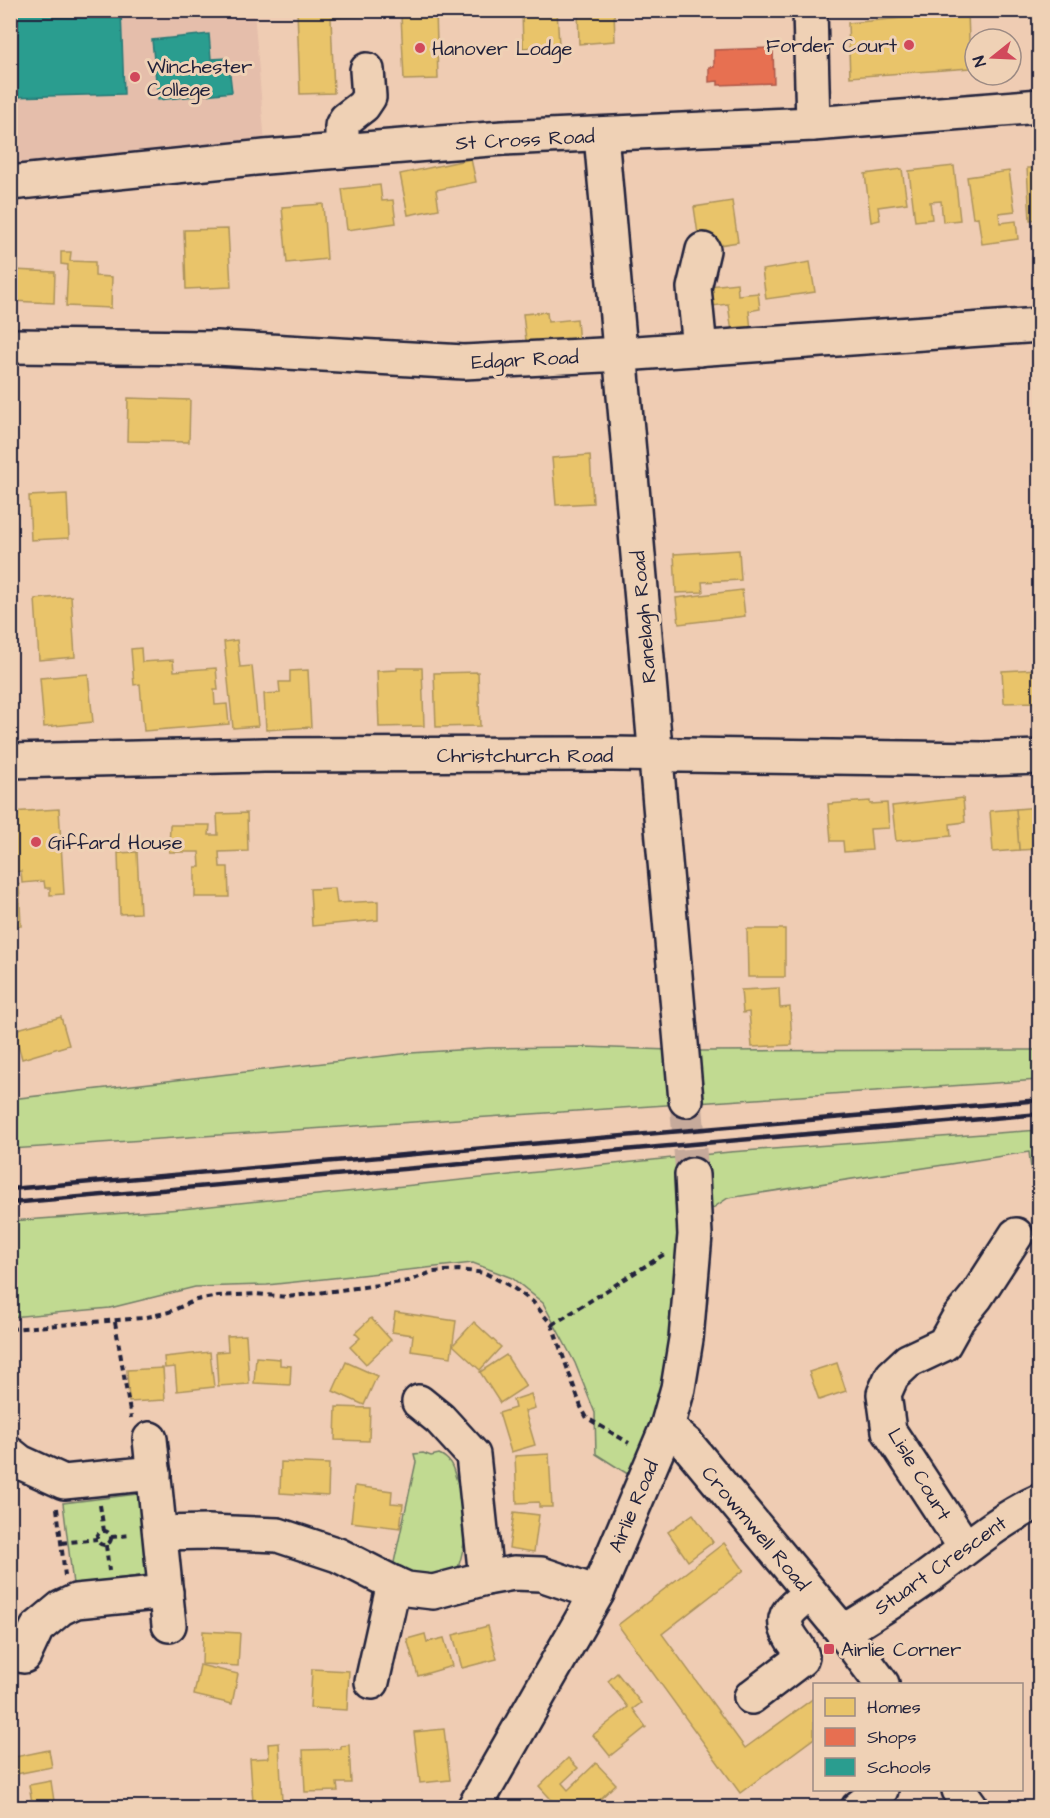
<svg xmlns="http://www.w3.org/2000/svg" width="1050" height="1818" viewBox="0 0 1050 1818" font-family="'Architects Daughter',sans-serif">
<rect width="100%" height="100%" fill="#efccb3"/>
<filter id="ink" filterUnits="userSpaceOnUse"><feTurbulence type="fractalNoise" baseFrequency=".0167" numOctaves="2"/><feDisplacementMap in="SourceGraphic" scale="12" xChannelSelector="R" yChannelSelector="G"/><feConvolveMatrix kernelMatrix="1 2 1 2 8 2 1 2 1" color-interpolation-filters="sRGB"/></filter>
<g filter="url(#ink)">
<polygon fill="#e5beab" points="11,11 254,11 265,144 11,170"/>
<g fill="#c1da91" stroke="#727e66" stroke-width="1.5">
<polygon points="585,1047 698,1051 1039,1050 1039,1080 11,1149 11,1099 411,1053 488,1048"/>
<polygon points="1039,1130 1039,1233 1029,1152 728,1198 683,1228 664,1380 634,1478 596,1454 595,1413 575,1363 543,1303 512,1278 473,1263 267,1285 195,1287 110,1308 11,1317 11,1221 182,1209 730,1152"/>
<path d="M 423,1453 L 431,1456 L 439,1454 C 459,1463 450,1479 465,1492 C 467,1520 467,1540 458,1568 C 436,1581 415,1576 393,1567 L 416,1462 L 414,1454 Z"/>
<polygon points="138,1494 148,1575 73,1584 63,1503"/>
</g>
<g fill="#e9c46a" stroke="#ad935c" stroke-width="1.5">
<polygon points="297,10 436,10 438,79 404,80 401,15 331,18 334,93 300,94"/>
<polygon points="522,10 557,10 559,45 523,48"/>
<polygon points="578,10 614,10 615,41 579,44"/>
<polygon points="968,12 970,68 850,77 848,23"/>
<polygon points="471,159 476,182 436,190 439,209 408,215 400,174"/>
<polygon points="954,166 960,220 943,222 941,201 930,202 932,219 915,221 909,171"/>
<polygon points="1027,168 1040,168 1040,219 1030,220"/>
<polygon points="902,169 907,203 878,207 880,220 871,222 865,174"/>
<polygon points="1009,171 1015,211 999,213 1000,223 1016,221 1018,239 982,244 978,217 973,218 967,177"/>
<polygon points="380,185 382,201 393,200 396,223 347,230 342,189"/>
<polygon points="732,201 738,242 700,248 694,207"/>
<polygon points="323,204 327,259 287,263 282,207"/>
<polygon points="228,229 231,287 186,289 184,230"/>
<polygon points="10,245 14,245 14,270 55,272 54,303 11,301"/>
<polygon points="61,252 71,252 70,261 95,262 95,276 112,277 111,308 66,306 68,265 61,264"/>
<polygon points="810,262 815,292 766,299 762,270"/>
<polygon points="737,283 738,295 758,293 760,309 749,311 751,330 732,332 728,304 712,306 710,286"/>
<polygon points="547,312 548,322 577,319 579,345 527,349 523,314"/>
<polygon points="128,398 190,400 189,442 127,441"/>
<polygon points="590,455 593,503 556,505 552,458"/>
<polygon points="67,494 69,538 31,540 29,496"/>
<polygon points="739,550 741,580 702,582 703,592 676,593 674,554"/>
<polygon points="742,590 745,616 679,624 676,598"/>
<polygon points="71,596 75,657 39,660 35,599"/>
<polygon points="237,640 240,667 252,666 258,726 233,728 224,642"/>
<polygon points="141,648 142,662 173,660 174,671 216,668 218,690 214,690 215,705 227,704 229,724 144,731 140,684 134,685 131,649"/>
<polygon points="397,668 422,668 424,726 379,727 377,671 397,670"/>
<polygon points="1038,669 1039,702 1004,703 1002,671"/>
<polygon points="308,670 311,727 266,730 264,694 280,693 279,682 290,682 290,671"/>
<polygon points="478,672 480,726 436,727 434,673"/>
<polygon points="88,674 93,722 44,727 40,678"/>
<polygon points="963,798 965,822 950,824 951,836 896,841 892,806"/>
<polygon points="870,801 870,804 887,803 889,828 870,829 872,850 844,852 843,841 831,841 828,804"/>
<polygon points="1040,807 1040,849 1019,850 1016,809"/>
<polygon points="59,809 64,894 50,895 50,888 45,888 44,881 22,883 21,871 14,872 15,885 19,884 21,926 10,926 10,812"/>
<polygon points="1016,809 1019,850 993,852 990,811"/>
<polygon points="247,813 248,851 219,852 220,867 228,867 229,897 195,897 195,867 200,867 199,852 169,852 170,825 210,825 209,835 218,835 217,814"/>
<polygon points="137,852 140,913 120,914 118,853"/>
<polygon points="335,888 337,903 378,901 378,920 312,926 310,889"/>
<polygon points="747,929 785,929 785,977 748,977"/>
<polygon points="779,988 780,1008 790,1007 792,1045 752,1047 749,1012 743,1013 741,990"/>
<polygon points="61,1017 69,1045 22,1059 14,1030"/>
<polygon points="395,1312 456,1321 451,1357 411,1351 413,1335 392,1332"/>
<polygon points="371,1318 391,1340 366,1364 350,1347 360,1338 355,1333"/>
<polygon points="474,1322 501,1347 480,1370 453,1345"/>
<polygon points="246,1335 249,1384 218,1386 216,1352 228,1351 227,1336"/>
<polygon points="210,1352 214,1387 177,1391 175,1367 165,1368 164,1357"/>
<polygon points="506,1355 526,1386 500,1403 480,1372"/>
<polygon points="256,1357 280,1359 280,1365 291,1366 290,1385 254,1383"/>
<polygon points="346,1362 377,1376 364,1405 333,1391"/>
<polygon points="837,1363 846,1391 819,1400 809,1372"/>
<polygon points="163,1368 165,1400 129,1402 127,1370"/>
<polygon points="531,1394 535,1408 525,1411 535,1445 511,1452 499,1413 515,1408 513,1400"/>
<polygon points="336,1407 370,1408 369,1441 335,1440"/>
<polygon points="549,1454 552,1507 539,1507 539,1502 517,1503 515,1456"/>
<polygon points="281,1462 329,1464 328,1496 280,1493"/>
<polygon points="355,1486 392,1491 391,1503 403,1504 400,1528 351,1522"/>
<polygon points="514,1512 539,1515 534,1552 509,1548"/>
<polygon points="693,1514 713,1542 688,1561 668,1532"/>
<polygon points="724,1543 744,1570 662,1634 745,1748 814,1698 814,1738 740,1793 618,1625"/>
<polygon points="488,1626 497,1659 462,1668 453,1635"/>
<polygon points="203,1631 240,1633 238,1666 202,1664"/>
<polygon points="425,1634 427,1642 444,1638 452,1666 418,1676 407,1639"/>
<polygon points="200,1665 238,1674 232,1704 194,1695"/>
<polygon points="312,1669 349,1671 347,1710 310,1708"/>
<polygon points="617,1673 641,1703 633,1709 646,1727 610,1756 593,1735 628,1707 608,1681"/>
<polygon points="444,1729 450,1780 420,1783 414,1732"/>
<polygon points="279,1743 282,1801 253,1802 250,1759 269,1758 268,1744"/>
<polygon points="349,1745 351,1783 337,1783 338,1791 305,1792 303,1750 341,1749 341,1746"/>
<polygon points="49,1750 52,1767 11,1775 10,1758"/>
<polygon points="568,1758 578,1768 562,1783 568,1790 596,1763 616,1784 591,1808 568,1808 563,1802 558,1807 539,1786"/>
<polygon points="51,1781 55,1808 33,1808 29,1785"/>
</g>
<polygon fill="#e76f51" stroke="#ac584a" stroke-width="1.5" points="773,48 774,83 718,85 718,81 709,82 709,67 714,67 714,50"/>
<g fill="#2a9d8f" stroke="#287876" stroke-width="1.5">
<polygon points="10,10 121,10 124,94 10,97"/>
<polygon points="209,34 211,59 228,58 232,92 158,100 152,40"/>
</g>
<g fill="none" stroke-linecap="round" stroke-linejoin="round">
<polyline stroke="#c6aa9b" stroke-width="33" stroke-dasharray="33 16" stroke-linecap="butt" points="686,1100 692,1175"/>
<g stroke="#22223b" stroke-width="38">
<g id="minor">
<polyline points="810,10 813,124"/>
<path d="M 601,135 C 632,456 657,778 686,1100"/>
<polyline points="342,151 342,126 346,119 363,106 369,97 367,70"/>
<polyline points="10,346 217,348 464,362 622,354 1040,325"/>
<polyline points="700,349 694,288 703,250"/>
<polyline points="10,761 264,755 612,754 983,759 1040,757"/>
<polyline points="419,1402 440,1419 473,1455 486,1578"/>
<polyline points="667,1427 687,1444 843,1632 882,1684"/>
<polyline points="150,1439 169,1625"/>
<polyline points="10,1454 20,1462 64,1482 154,1473"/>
<polyline points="160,1533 208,1532 278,1535 338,1555 389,1581 407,1589 433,1592 486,1578 514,1573 541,1574 597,1593"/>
<polyline points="965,1547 889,1431 884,1394 892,1376 908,1361 944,1344 958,1319 976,1297 1016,1235"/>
<path d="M 843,1632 C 870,1615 899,1598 925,1579 C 963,1552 997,1520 1040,1501"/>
<polyline points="24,1656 37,1628 61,1608 76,1601 166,1592"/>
<polyline points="372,1682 394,1583"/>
<path d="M 751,1697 L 801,1659 L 802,1656 C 800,1649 796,1645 792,1639 C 776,1615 793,1608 810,1593"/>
<polyline points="959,1790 972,1808"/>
<polyline points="474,1808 597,1593 667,1427 678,1388 686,1339 695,1235 692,1175"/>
<polyline points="858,1808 881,1790"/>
</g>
</g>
<g stroke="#22223b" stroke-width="38">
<polyline id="major" points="10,183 265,157 503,138 813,124 1040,106"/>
</g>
<g stroke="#22223b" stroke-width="4" stroke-dasharray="6 4.5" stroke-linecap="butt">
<polyline points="115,1322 131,1418"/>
<polyline points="552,1325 666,1253"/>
<polyline points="10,1329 143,1318 169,1312 196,1300 218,1296 256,1294 287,1297 409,1281 432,1272 459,1270 485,1273 512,1287 533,1302 552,1325 581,1407 587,1418 629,1443"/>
<polyline points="100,1505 104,1531"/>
<polyline points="57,1508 65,1576"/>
<circle cx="104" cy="1538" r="7"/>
<polyline points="111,1537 131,1535"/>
<polyline points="61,1543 97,1539"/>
<polyline points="106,1545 109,1571"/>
</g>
<use href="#minor" stroke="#efd1b5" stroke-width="33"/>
<use href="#major" stroke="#efd1b5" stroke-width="33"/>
<g stroke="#22223b" stroke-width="4.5">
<polyline points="10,1189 1040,1100"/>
<polyline points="10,1203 1040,1114"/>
</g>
</g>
</g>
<g fill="#d1495b" stroke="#efd1b5" stroke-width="2">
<circle cx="909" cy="45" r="6"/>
<circle cx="420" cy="48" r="6"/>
<circle cx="135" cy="77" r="6"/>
<circle cx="36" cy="842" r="6"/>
<rect x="823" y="1643" width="12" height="12" rx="3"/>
</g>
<g text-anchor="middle" stroke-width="6" stroke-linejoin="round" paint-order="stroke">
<g font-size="20" fill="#22223b" stroke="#efd1b5" text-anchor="start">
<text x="897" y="52" text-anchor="end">Forder Court</text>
<text x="432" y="55">Hanover Lodge</text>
<text x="147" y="73">Winchester<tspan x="147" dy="23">College</tspan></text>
<text x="48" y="849">Giffard House</text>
<text x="841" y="1656">Airlie Corner</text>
</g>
<g font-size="20" fill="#22223b" stroke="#efd1b5">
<text transform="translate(525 139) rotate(-3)" y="7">St Cross Road</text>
<text transform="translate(525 359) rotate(-3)" y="7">Edgar Road</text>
<text transform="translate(643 617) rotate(-95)" y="7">Ranelagh Road</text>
<text x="525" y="762">Christchurch Road</text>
<text transform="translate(920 1474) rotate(59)" y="7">Lisle Court</text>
<text transform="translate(633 1506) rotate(-67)" y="7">Airlie Road</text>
<text transform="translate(756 1528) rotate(50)" y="7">Crowmwell Road</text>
<text transform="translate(940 1565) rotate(-35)" y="7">Stuart Crescent</text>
</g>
</g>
<rect width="1050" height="1818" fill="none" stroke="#efd1b5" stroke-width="36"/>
<rect x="18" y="18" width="1014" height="1782" fill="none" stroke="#22223b" stroke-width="2" filter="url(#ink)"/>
<rect x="813" y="1683" width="210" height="108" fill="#efd1b5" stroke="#9d8b84" stroke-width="1.5"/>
<rect x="825" y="1698" width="30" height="18" fill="#e9c46a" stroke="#9d8b84" stroke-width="1.5"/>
<text x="867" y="1713" font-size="18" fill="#22223b">Homes</text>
<rect x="825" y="1728" width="30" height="18" fill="#e76f51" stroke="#9d8b84" stroke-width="1.5"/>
<text x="867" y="1743" font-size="18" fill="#22223b">Shops</text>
<rect x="825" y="1758" width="30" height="18" fill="#2a9d8f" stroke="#9d8b84" stroke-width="1.5"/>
<text x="867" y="1773" font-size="18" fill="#22223b">Schools</text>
<g transform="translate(993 57) rotate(252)"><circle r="28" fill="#efd1b5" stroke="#9d8b84" stroke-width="1.5"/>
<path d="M0-4.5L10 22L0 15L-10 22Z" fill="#d1495b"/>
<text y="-9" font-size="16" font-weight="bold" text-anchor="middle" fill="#22223b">N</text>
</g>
</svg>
